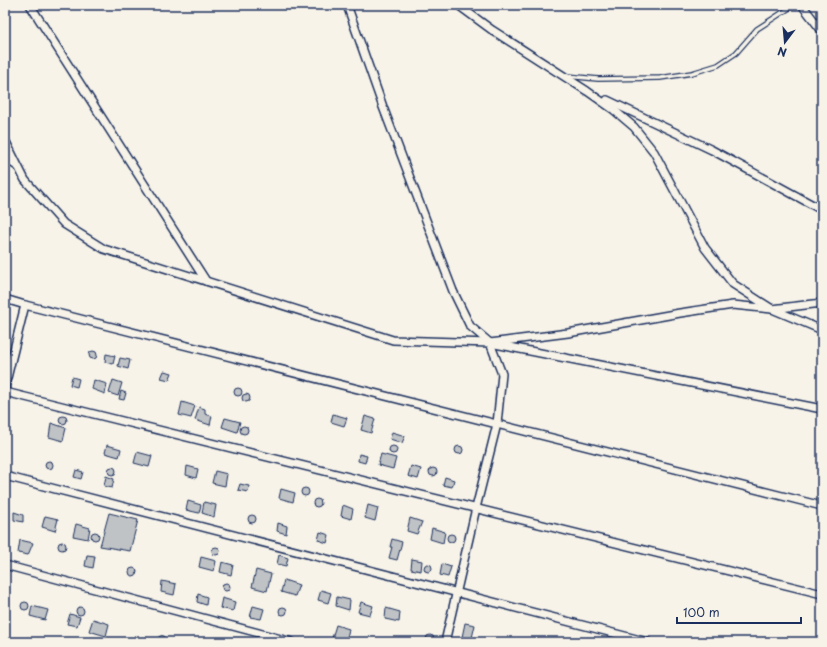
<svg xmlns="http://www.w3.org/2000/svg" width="827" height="647" viewBox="0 0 827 647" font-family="'Playpen Sans',sans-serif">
<rect width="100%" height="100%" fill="#f7f3e8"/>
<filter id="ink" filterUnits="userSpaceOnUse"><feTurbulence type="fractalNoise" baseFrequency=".025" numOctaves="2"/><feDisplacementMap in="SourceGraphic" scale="8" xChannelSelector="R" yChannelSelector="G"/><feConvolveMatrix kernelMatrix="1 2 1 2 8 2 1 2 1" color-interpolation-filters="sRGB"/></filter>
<g filter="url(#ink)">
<g fill="#c0c3c5" stroke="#1b2f5e">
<circle cx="93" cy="355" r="4"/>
<polygon points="106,354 115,356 113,364 105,362"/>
<polygon points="120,358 130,360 128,369 118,366"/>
<polygon points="164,371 172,373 169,380 161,378"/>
<polygon points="72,377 79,379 77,387 70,385"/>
<polygon points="94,380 107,384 105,394 92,389"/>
<polygon points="113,380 122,383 118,396 109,393"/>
<circle cx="238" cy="392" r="4"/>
<polygon points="121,391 126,393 124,400 119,399"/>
<circle cx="246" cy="398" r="4"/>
<polygon points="182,402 195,406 191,418 179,415"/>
<polygon points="199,407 205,409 205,414 212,416 210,425 195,420"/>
<polygon points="333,414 347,418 344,426 331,422"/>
<circle cx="63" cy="420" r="4"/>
<polygon points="365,416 375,419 371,433 361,430"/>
<polygon points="225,418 240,422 237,432 222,427"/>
<polygon points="51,423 66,428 63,441 49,437"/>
<circle cx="244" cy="430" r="4"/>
<polygon points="392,432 405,436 402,443 390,439"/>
<polygon points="107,445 121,449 119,457 105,453"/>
<circle cx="393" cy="450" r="4"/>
<circle cx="459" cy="450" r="4"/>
<polygon points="137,452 152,456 149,467 134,463"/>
<polygon points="359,454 367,456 365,463 358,461"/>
<polygon points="381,454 396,458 393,469 378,465"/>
<circle cx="49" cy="465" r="4"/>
<polygon points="187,466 198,469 196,478 186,475"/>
<polygon points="411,466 421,469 418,479 408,476"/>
<circle cx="112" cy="471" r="4"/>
<circle cx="433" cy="472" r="4"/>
<polygon points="76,470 83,472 81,479 74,477"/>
<polygon points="215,471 227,474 225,486 212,483"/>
<polygon points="106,476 114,479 112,488 104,486"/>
<polygon points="445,477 454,480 452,487 443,485"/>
<polygon points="240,484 249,486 248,492 238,490"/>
<circle cx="305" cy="492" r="4"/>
<polygon points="281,489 295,493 293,502 279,498"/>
<circle cx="317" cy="503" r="4"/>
<polygon points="188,501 201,505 199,513 186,510"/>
<polygon points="204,502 216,505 214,517 202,513"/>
<polygon points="343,505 353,509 351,519 341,516"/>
<polygon points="368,505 378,508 375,521 365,518"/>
<polygon points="14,512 23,515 23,522 14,520"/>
<polygon points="109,513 138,520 130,551 100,546"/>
<circle cx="252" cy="519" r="4"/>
<polygon points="45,516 58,519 55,531 42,527"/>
<polygon points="410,518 422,522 417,534 407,531"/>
<polygon points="278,523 287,526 286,534 277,531"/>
<polygon points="76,524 90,528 88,539 73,536"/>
<polygon points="432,528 445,532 443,543 430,539"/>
<circle cx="95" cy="536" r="4"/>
<polygon points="320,532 329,535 327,543 318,540"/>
<circle cx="451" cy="538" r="4"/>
<polygon points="392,539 402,542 397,560 389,558 392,547 390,547"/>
<polygon points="20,540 33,543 28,555 18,553"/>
<circle cx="62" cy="546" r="4"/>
<circle cx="216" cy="551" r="4"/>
<polygon points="87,555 95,556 93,568 85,566"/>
<polygon points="279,555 288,558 286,566 277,564"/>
<polygon points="201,557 216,561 214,571 199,567"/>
<polygon points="412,559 422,561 421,571 411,569"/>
<polygon points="222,562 233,565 231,575 220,572"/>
<circle cx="428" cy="568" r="4"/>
<polygon points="442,564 451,567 448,577 440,575"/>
<circle cx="133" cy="572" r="4"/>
<polygon points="256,570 271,574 267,591 252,587"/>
<polygon points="284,580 299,585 295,596 281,592"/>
<polygon points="162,581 176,584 174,595 161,592"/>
<circle cx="226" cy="587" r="4"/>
<polygon points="321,590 331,593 328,603 318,600"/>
<polygon points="198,594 207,597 206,605 197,602"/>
<polygon points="337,597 350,600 349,610 336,606"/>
<polygon points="222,598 235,602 233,611 220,608"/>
<circle cx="25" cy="606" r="4"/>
<polygon points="361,602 373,606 370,615 358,612"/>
<polygon points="32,606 48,610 45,620 30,616"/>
<polygon points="253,606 264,609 261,619 250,617"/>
<circle cx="80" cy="611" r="4"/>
<circle cx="283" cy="611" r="4"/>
<polygon points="386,608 400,612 399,622 385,619"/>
<polygon points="70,614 80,617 77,626 67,624"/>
<polygon points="93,619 109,624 106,636 89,631"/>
<polygon points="465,623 475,625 471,642 461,642"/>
<polygon points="336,625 349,629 346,642 332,638"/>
<circle cx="430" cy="639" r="4"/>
<circle cx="162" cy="639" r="3.5"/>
<polygon points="27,637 37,640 37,642 26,642"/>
</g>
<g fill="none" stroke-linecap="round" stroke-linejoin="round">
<g stroke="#1b2f5e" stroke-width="6">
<polyline id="service" points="566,76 598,79 660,78 692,73 718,65 736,53 757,29 794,5"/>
</g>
<g stroke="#1b2f5e" stroke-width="10">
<g id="minor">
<polyline points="30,5 206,281"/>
<polyline points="347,5 383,107 453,291 470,326 490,343 822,409"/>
<polyline points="458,5 492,30 587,91 614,110 634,127 654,152 705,248 733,284 772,309 822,330"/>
<polyline points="802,5 822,31"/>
<polyline points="607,100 712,150 822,210"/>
<polyline points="5,140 25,180 64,224 104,249 393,340 490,343 568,333 680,313 733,305 772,309 822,303"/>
<polyline points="5,158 17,166"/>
<polyline points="5,299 25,305 822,506"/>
<polyline points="5,386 25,305"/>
<polyline points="5,392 822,594"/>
<polyline points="5,476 648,642"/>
<polyline points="5,565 292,642"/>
<polyline points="445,642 476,508 497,424 502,374 490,343"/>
</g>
</g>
<use href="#service" stroke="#f7f3e8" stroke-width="3.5"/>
<use href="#minor" stroke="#f7f3e8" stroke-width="7"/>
</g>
</g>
<rect width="827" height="647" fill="none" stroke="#f7f3e8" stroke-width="20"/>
<rect x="10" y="10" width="807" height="627" fill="none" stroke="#1b2f5e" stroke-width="1.5" filter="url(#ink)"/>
<g transform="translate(785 42) rotate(196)" stroke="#f7f3e8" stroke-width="3" paint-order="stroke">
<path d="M0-3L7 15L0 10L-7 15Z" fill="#1b2f5e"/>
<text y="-6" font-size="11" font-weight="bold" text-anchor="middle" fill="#1b2f5e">N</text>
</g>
<path d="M677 617v6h124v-6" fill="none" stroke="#1b2f5e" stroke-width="2"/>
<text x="683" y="617" font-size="12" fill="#1b2f5e" stroke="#f7f3e8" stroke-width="3" paint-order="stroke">100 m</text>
</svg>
